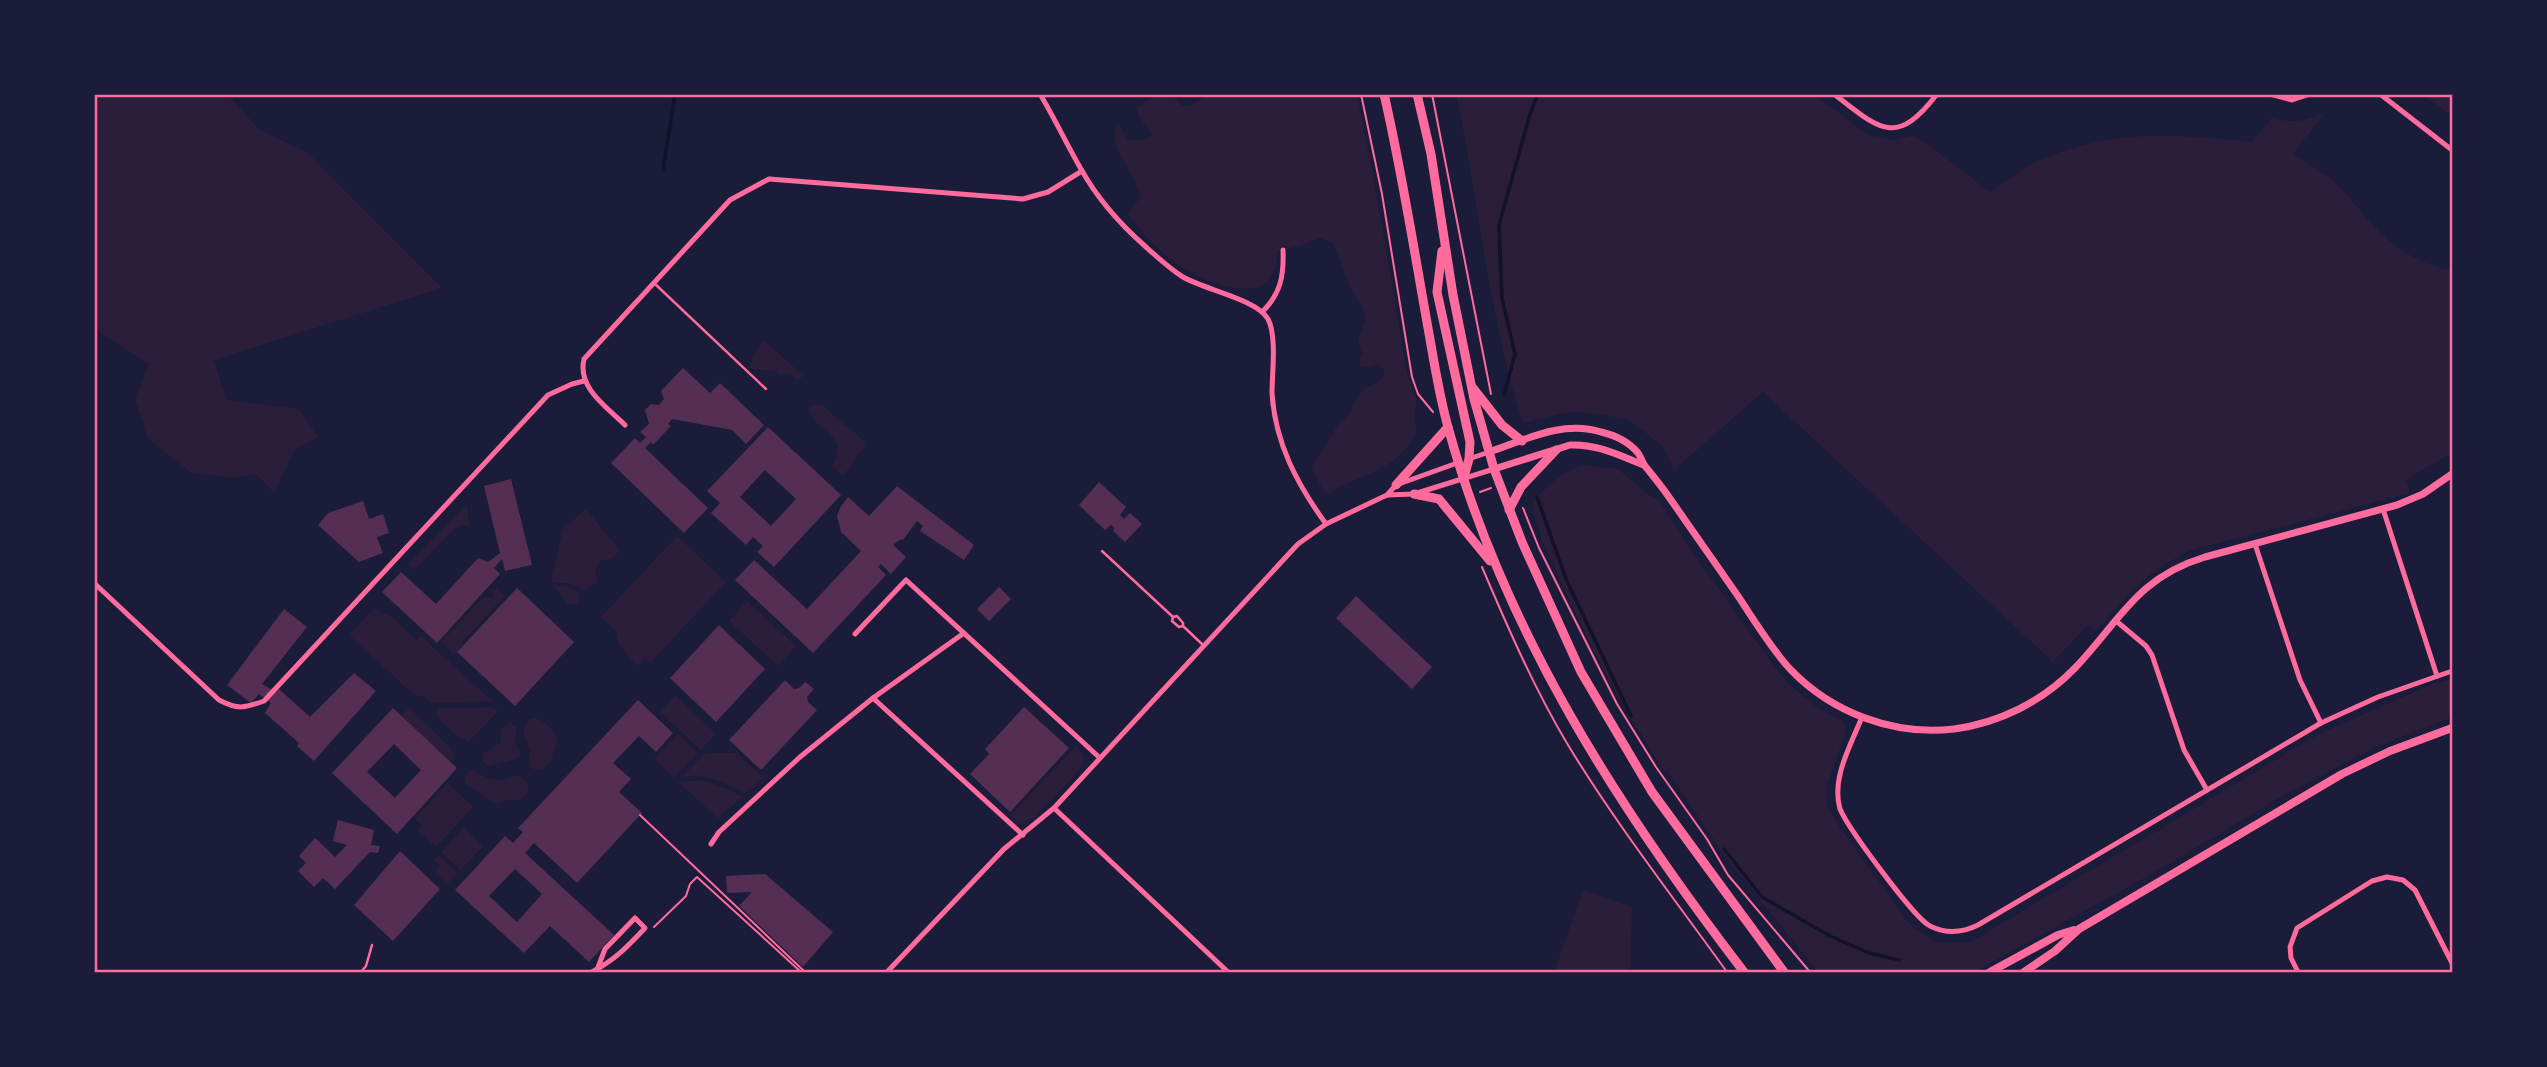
<svg xmlns="http://www.w3.org/2000/svg" width="2547" height="1067" viewBox="0 0 2547 1067" font-family="'Asap Condensed',sans-serif">
<rect width="100%" height="100%" fill="#1b1b3a"/>
<g fill="#2a1e3b">
<polygon points="94,95 228,95 260,130 307,152 442,288 214,360 226,400 299,409 318,437 294,450 274,493 256,474 233,478 192,473 148,439 135,399 149,364 95,329"/>
<path d="M 1156,95 L 1176,95 L 1182,106 L 1190,106 L 1208,95 L 1357,95 C 1376,186 1391,277 1406,369 C 1408,379 1414,389 1416,399 C 1417,404 1414,410 1414,415 C 1415,425 1419,430 1412,440 C 1393,472 1357,475 1328,494 L 1324,492 L 1311,467 L 1338,425 L 1348,416 L 1362,390 L 1379,381 L 1385,374 L 1382,367 L 1378,364 L 1368,367 L 1360,366 L 1359,361 L 1362,353 L 1358,341 L 1366,318 L 1361,304 L 1353,294 L 1333,243 L 1320,238 L 1299,246 L 1277,251 C 1279,310 1212,287 1182,267 C 1161,254 1143,234 1128,214 L 1141,196 C 1137,187 1134,178 1129,170 C 1120,156 1108,139 1118,123 L 1128,140 L 1147,139 L 1152,134 L 1139,117 L 1137,107 Z"/>
<path d="M 1456,95 L 1815,95 L 1868,135 L 1896,140 L 1911,136 L 1923,141 L 1990,192 C 2009,179 2028,164 2050,156 C 2123,128 2178,135 2253,142 L 2271,118 C 2292,123 2306,122 2325,112 L 2293,154 C 2309,163 2324,173 2338,185 C 2348,195 2357,207 2366,218 C 2388,244 2419,265 2452,270 L 2452,460 L 2447,455 L 2406,480 L 2410,493 L 2188,551 L 2153,572 L 2130,593 L 2096,631 L 2088,625 L 2053,662 L 1763,392 L 1674,470 L 1663,446 L 1630,421 L 1601,414 L 1569,412 L 1523,423 C 1488,318 1480,203 1456,95 Z"/>
<polygon points="2423,95 2452,95 2452,110 2449,114"/>
<path d="M 765,341 L 804,376 L 797,380 L 789,373 L 780,375 C 770,367 760,373 749,367 L 761,342 Z"/>
<path d="M 814,404 L 824,405 C 837,422 856,430 866,445 L 843,476 L 832,466 C 852,433 814,434 809,408 Z"/>
<path d="M 1581,465 L 1618,469 L 1650,496 L 1658,499 L 1702,566 L 1775,668 L 1791,686 L 1818,708 L 1843,721 L 1846,731 L 1826,788 L 1827,806 L 1841,829 L 1911,926 L 1938,943 L 1971,942 L 2317,735 L 2435,683 L 2452,679 L 2452,717 L 2371,749 L 2284,795 L 2148,876 L 1974,972 L 1818,972 L 1724,855 L 1667,770 L 1664,771 L 1624,707 L 1589,642 L 1543,543 L 1532,503 C 1547,486 1560,474 1581,465 Z"/>
<polygon points="467,504 469,528 464,525 455,528 414,570 410,567 409,564"/>
<polygon points="586,509 620,551 611,559 599,561 595,572 598,582 584,590 567,583 554,583 551,579 563,529"/>
<polygon points="677,536 726,582 650,663 645,659 637,666 618,643 616,631 601,617"/>
<polygon points="554,586 565,586 579,592 579,602 573,605 567,603"/>
<polygon points="496,587 505,596 462,642 464,644 454,654 441,642 483,598 493,597"/>
<polygon points="747,601 796,646 778,666 729,621"/>
<polygon points="374,608 392,617 416,640 421,636 492,701 431,703 426,697 414,695 349,635"/>
<polygon points="675,695 716,734 701,750 660,712"/>
<polygon points="493,707 498,711 469,742 458,737 437,717 437,708"/>
<polygon points="409,708 451,748 455,757 450,762 401,716"/>
<path d="M 535,718 C 544,720 555,730 558,739 C 554,752 546,783 529,765 L 530,751 L 523,730 L 528,720 Z"/>
<polygon points="510,723 517,728 515,743 521,755 516,759 488,766 483,762 483,754 500,743 502,727"/>
<polygon points="678,734 698,753 674,778 654,759"/>
<polygon points="1076,746 1084,756 1081,768 1036,816 1024,824 1014,823 1016,820 1010,816"/>
<path d="M 705,753 L 736,753 L 764,778 L 745,794 C 727,781 705,775 683,776 Z"/>
<polygon points="472,770 490,779 499,780 519,775 529,783 528,792 519,800 508,800 496,804 465,784 465,775"/>
<polygon points="701,780 728,789 742,797 718,818 678,782"/>
<polygon points="448,783 473,807 436,847 418,830 422,825 415,819"/>
<polygon points="464,828 483,846 461,870 441,852"/>
<polygon points="438,855 458,873 447,884 434,872 440,866 434,860"/>
<polygon points="1583,890 1632,907 1630,972 1554,972"/>
</g>
<g fill="none" stroke-linecap="round" stroke-linejoin="round">
<g stroke="#12122b" stroke-width="3.5">
<polyline points="663,170 675,94"/>
<polyline points="1504,395 1515,354 1502,299 1499,225 1530,114 1538,94"/>
<polyline points="1537,497 1566,579 1631,716"/>
<polyline points="1724,849 1762,897 1830,936 1869,953 1899,960"/>
</g>
</g>
<g fill="#542f53" fill-rule="evenodd">
<polygon points="683,368 710,393 720,383 764,425 746,444 732,430 672,419 668,424 671,426 653,445 651,442 645,448 708,508 684,533 611,463 635,438 640,443 646,437 640,432 649,424 645,410 651,404 659,405 664,399 661,391"/>
<path d="M 768,427 L 841,495 L 774,567 L 757,552 L 763,546 L 753,537 L 746,545 L 711,513 L 720,503 L 707,491 ZM 765,470 L 796,499 L 771,526 L 740,497 Z"/>
<polygon points="511,479 532,565 505,571 502,559 494,568 500,574 437,643 382,592 401,572 436,604 478,558 488,562 500,553 484,486"/>
<polygon points="1099,482 1126,507 1120,515 1124,519 1130,513 1142,524 1125,542 1113,531 1115,529 1111,525 1105,530 1079,505"/>
<polygon points="897,486 974,545 964,560 920,531 923,526 917,521 903,540 901,539 893,545 906,557 891,574 881,564 878,567 886,575 813,653 735,580 754,560 807,609 861,551 841,532 837,516 840,508 848,497 869,516"/>
<polygon points="363,501 369,519 383,514 389,533 377,537 383,553 359,562 318,525 328,513"/>
<polygon points="999,587 1011,599 989,621 977,609"/>
<polygon points="517,588 574,642 515,706 457,652"/>
<polygon points="1356,596 1432,667 1412,689 1336,618"/>
<polygon points="284,609 307,627 262,684 276,692 279,689 310,717 354,673 376,691 314,761 297,746 299,743 265,713 271,703 259,694 251,703 227,685"/>
<polygon points="719,625 765,669 716,722 670,678"/>
<polygon points="785,680 794,689 799,688 805,682 814,689 807,697 808,702 817,710 761,770 729,740"/>
<path d="M 638,700 L 673,733 L 656,752 L 639,736 L 613,763 L 631,779 L 619,792 L 642,813 L 577,883 L 534,843 L 525,853 L 614,935 L 589,962 L 550,926 L 524,953 L 455,890 L 505,836 L 513,843 L 523,832 L 518,828 ZM 515,869 L 542,894 L 517,922 L 489,896 Z"/>
<polygon points="1024,707 1069,748 1010,812 970,774 989,754 985,749"/>
<path d="M 393,708 L 457,768 L 397,834 L 332,773 ZM 394,744 L 421,770 L 395,798 L 367,772 Z"/>
<polygon points="338,820 374,830 371,845 380,846 378,853 370,852 335,889 323,878 314,887 298,871 306,863 299,856 315,838 335,857 347,845 333,841"/>
<polygon points="400,851 440,889 393,941 354,905"/>
<polygon points="765,874 833,932 803,967 739,906 752,892 727,893 726,876"/>
</g>
<g fill="none" stroke-linecap="round" stroke-linejoin="round">
<g stroke="#ff6b9d" stroke-width="2">
<polyline points="1361,94 1382,194 1412,377 1418,394 1433,412"/>
<polyline points="1432,94 1491,394"/>
<polyline points="1480,492 1491,488"/>
<polyline points="1523,508 1539,548 1617,704 1656,767 1707,839 1728,875 1810,972"/>
<path d="M 1482,567 C 1508,628 1534,688 1568,745 C 1616,824 1673,897 1727,972"/>
<polyline points="640,815 805,972"/>
<polyline points="654,927 686,896 690,884 697,877 801,972"/>
</g>
<g stroke="#ff6b9d" stroke-width="2.5">
<polyline points="654,283 766,389"/>
<polyline points="1102,551 1173,617 1177,616 1183,623 1183,626 1203,645"/>
<polyline points="1173,617 1172,621 1179,627 1183,626"/>
<polyline points="361,972 366,966 372,945"/>
</g>
<g stroke="#ff6b9d" stroke-width="5">
<path d="M 1040,94 C 1055,119 1067,145 1081,169 C 1097,198 1121,225 1146,247 C 1157,257 1170,269 1183,277 C 1205,290 1256,299 1268,319 C 1277,336 1272,373 1272,393 C 1275,443 1297,484 1326,524"/>
<path d="M 1834,94 C 1879,129 1896,148 1937,94"/>
<polyline points="2270,94 2292,100 2310,94"/>
<polyline points="2380,94 2452,150"/>
<path d="M 1262,312 C 1281,294 1284,275 1283,250"/>
<path d="M 625,425 C 607,407 577,388 584,359 L 730,200 L 769,179 L 1023,199 L 1048,192 L 1082,171"/>
<polyline points="1469,459 1489,452"/>
<polyline points="1387,495 1396,485 1460,462"/>
<polyline points="2383,509 2437,676"/>
<polyline points="2255,544 2300,680 2321,723"/>
<path d="M 94,583 L 219,700 C 238,710 244,708 264,701 L 548,395 L 572,384 L 584,381"/>
<polyline points="2115,620 2146,646 2152,655 2184,750 2207,790"/>
<polyline points="855,634 906,580 1100,758"/>
<polyline points="873,698 1023,835"/>
<path d="M 1862,717 C 1851,745 1831,778 1840,809 C 1848,828 1914,918 1930,926 C 1946,934 1962,933 1978,925 L 2321,723 L 2378,697 L 2452,671"/>
<polyline points="1054,808 1228,972"/>
<polyline points="711,844 719,832 800,757 873,698 964,633"/>
<path d="M 592,972 C 616,959 627,947 645,928 L 635,918 L 605,949 L 597,970"/>
<polyline points="887,972 1004,849 1054,808 1298,544 1326,524 1387,495 1414,494 1494,469"/>
<polyline points="2298,972 2291,958 2290,947 2297,928 2372,881 2387,877 2403,880 2415,890 2452,963"/>
</g>
<g stroke="#ff6b9d" stroke-width="7">
<path d="M 1489,452 C 1525,440 1562,420 1601,432 C 1614,435 1629,442 1638,453 C 1641,457 1642,462 1645,466 C 1654,477 1663,488 1671,500 C 1693,532 1716,564 1738,596 C 1754,620 1770,647 1790,669 C 1832,713 1894,736 1954,729 C 1999,723 2042,702 2075,668 C 2120,621 2136,578 2205,557 L 2397,505 L 2423,494 L 2452,474"/>
<path d="M 1494,469 L 1570,445 C 1598,444 1618,455 1644,465"/>
</g>
<g stroke="#ff6b9d" stroke-width="8">
<polyline points="1990,972 2058,935 2074,930"/>
<polyline points="2024,972 2055,951 2079,929 2342,774 2390,751 2452,728"/>
</g>
<g stroke="#ff6b9d" stroke-width="9">
<path d="M 1384,94 C 1402,172 1414,250 1428,328 C 1434,361 1439,395 1448,427 C 1503,629 1618,808 1744,972"/>
<polyline points="1417,94 1431,154 1453,295 1474,399 1494,469 1522,542 1581,672 1652,792 1784,972"/>
<polyline points="1442,251 1437,292 1470,442 1469,459 1464,477"/>
<polyline points="1473,388 1502,425 1522,441"/>
<polyline points="1396,485 1448,427"/>
<polyline points="1414,494 1439,499 1490,561"/>
<polyline points="1509,510 1521,487 1556,450"/>
</g>
</g>
<rect width="2547" height="1067" fill="none" stroke="#1b1b3a" stroke-width="192"/>
<rect x="96" y="96" width="2355" height="875" fill="none" stroke="#ff6b9d" stroke-width="2.5"/>
</svg>
